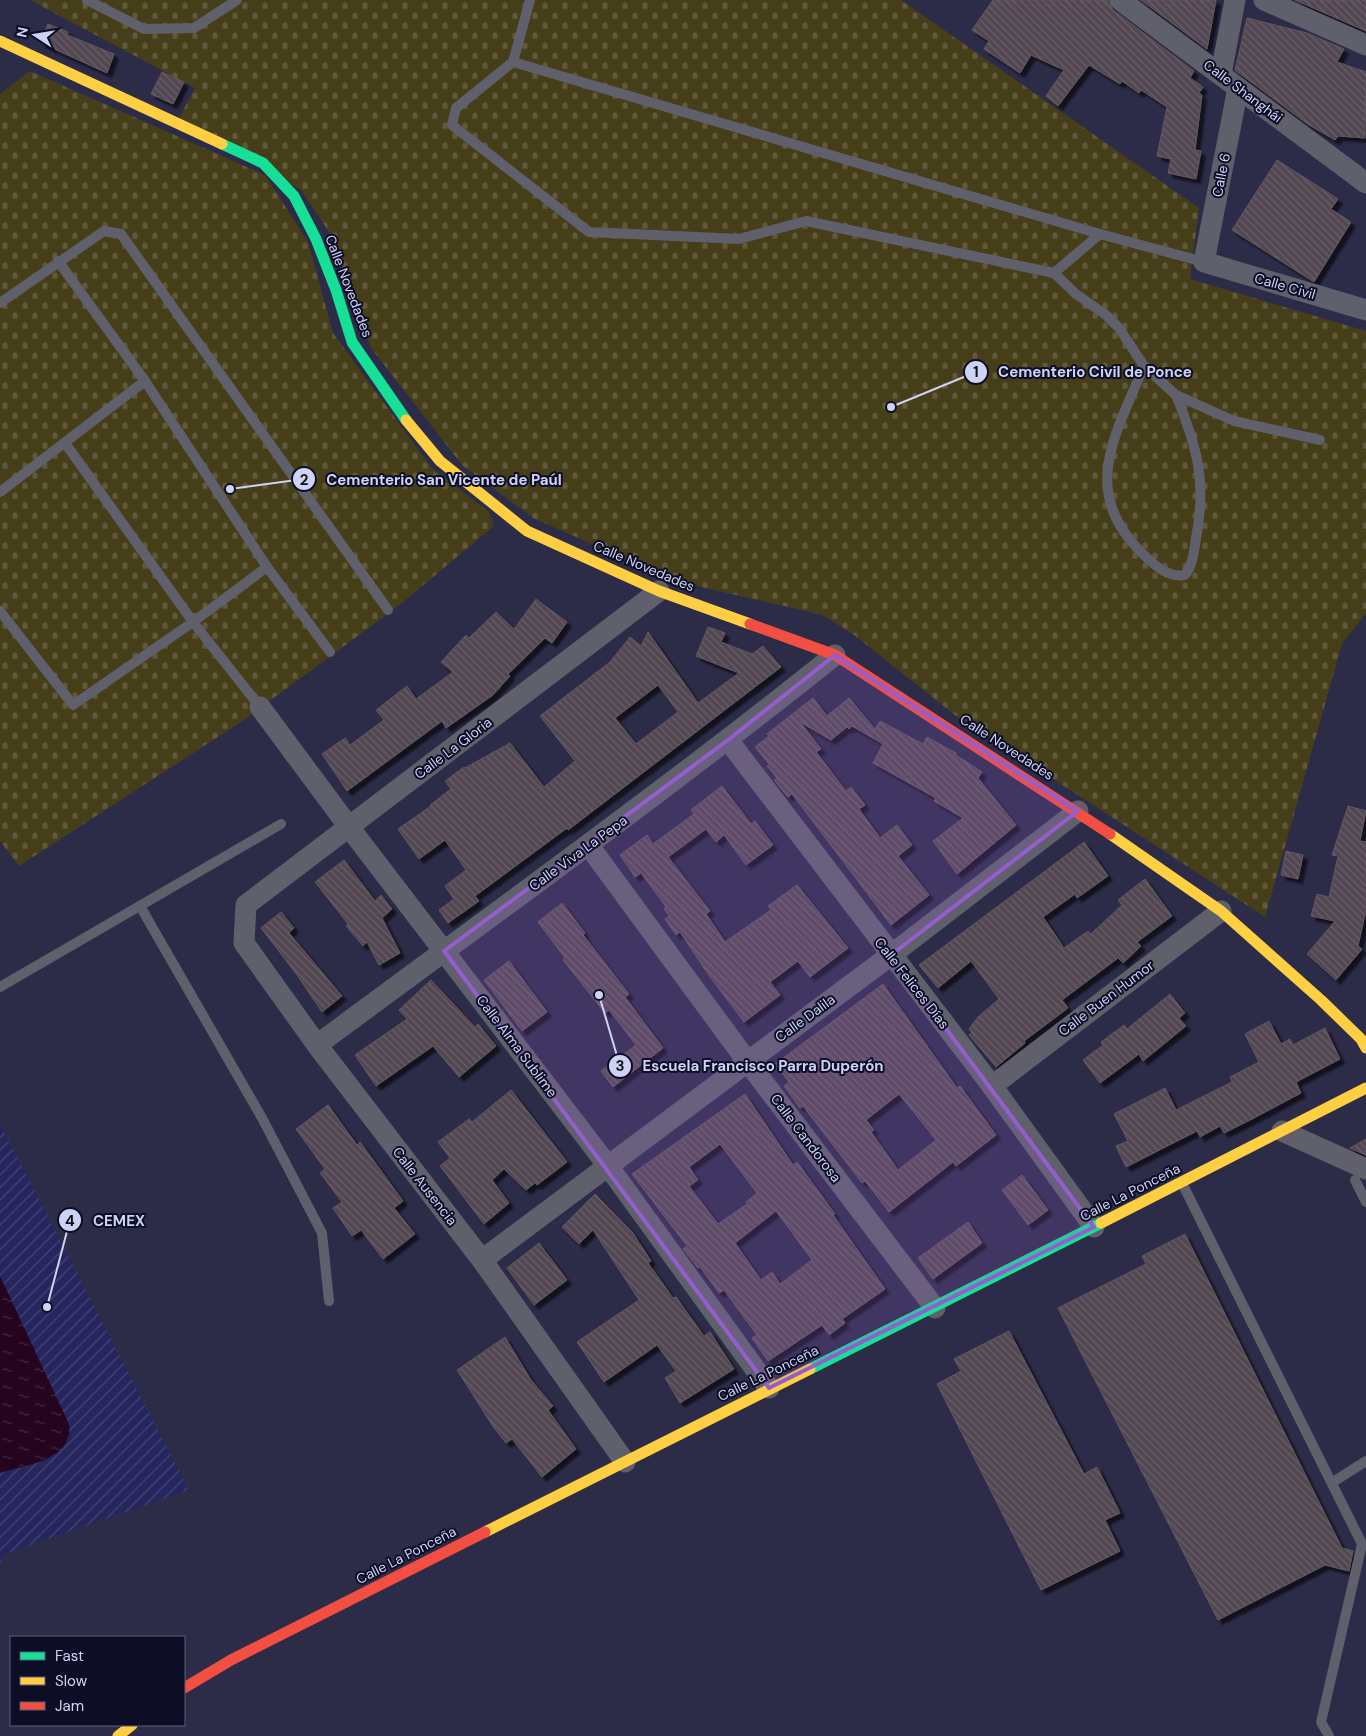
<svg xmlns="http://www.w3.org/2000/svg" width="1366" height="1736" viewBox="0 0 1366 1736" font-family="'DM Sans',sans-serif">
<defs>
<pattern id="industrial-furrows" width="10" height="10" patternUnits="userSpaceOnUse" patternTransform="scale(1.25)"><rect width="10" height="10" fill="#26265e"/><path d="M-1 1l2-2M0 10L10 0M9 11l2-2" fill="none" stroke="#444576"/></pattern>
<pattern id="cemetery-stones" width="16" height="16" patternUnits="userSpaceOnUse" patternTransform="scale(1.25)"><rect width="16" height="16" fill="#463e19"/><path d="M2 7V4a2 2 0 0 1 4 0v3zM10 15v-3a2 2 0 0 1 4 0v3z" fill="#60593b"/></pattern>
<pattern id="water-ripples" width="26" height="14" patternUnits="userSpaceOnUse" patternTransform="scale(1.25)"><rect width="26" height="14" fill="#24041f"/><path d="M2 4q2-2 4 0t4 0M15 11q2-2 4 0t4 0" fill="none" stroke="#432840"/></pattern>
<pattern id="building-back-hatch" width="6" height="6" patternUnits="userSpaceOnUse" patternTransform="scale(1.25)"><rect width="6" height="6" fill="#524651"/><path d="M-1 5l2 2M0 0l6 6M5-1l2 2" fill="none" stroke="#6a606b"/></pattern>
<filter id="shadow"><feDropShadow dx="4.5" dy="4.5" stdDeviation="1" flood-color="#0009"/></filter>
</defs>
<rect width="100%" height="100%" fill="#2c2c49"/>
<polygon fill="url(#industrial-furrows)" points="0,1124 189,1490 5,1554 0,1565"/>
<g fill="url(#cemetery-stones)">
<polygon points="30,0 901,0 1199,208 1190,279 1366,331 1366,613 1342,644 1265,917 955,715 854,635 823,615 675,581 533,518 462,465 371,348 329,232 301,190 179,118 195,88"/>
<polygon points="30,71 265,175 308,242 333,333 431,467 489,512 494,526 397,607 241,722 19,866 0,841 0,94"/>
</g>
<path fill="url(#water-ripples)" d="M 0,1276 L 69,1424 C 74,1460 26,1465 0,1473 Z"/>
<g fill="url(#building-back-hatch)" stroke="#645760" fill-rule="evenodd" filter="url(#shadow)">
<polygon points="993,0 1108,0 1113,10 1194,71 1190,78 1203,87 1199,93 1202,95 1195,150 1201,151 1196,179 1168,173 1171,159 1157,156 1167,107 1141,90 1139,93 1122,81 1120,84 1089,65 1058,106 1046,96 1064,70 1031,55 1020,73 984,49 989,41 972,30"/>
<polygon points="1141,0 1216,0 1207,49"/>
<polygon points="1295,0 1366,0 1366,31"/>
<polygon points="1247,18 1307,33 1344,49 1337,62 1366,72 1365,138 1338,136 1335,140 1309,125 1235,70"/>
<polygon points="48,24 68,32 67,35 114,54 107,73 41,43"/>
<polygon points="162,72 184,82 173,104 151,94"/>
<polygon points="1277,160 1338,199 1331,209 1351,222 1314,282 1232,230"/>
<polygon points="536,599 567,622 552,643 545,638 508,674 510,676 493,695 446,728 442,721 347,791 322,754 345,738 350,745 384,720 376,710 407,686 416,699 453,672 441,662 466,635 469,638 496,612 514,629"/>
<path d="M 708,627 L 725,633 L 721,642 L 752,654 L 763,646 L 781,667 L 568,830 L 567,828 L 475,896 L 479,901 L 448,923 L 439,910 L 454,899 L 445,886 L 466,870 L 445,840 L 419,859 L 398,829 L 431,806 L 430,805 L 451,789 L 445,781 L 464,767 L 465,768 L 510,743 L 544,787 L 575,761 L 540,716 L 610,662 L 630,637 L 641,646 L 648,632 L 698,703 L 739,673 L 696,656 ZM 658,685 L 678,712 L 636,744 L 615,718 Z"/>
<polygon points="813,698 827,716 849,698 875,729 880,721 923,744 927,737 956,753 956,755 982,772 978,778 1016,825 957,874 933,841 963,818 934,801 936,798 873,763 883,744 852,726 849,729 847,727 831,740 800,722 821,749 816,752 846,791 851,787 865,805 859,809 880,838 897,825 912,845 898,856 929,895 891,925 792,794 788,797 774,780 777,778 767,766 769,764 755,747 769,736 767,734"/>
<polygon points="722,786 751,824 755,821 773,845 746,865 724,835 716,842 706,829 668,857 710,911 706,914 725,942 771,910 768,906 797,885 848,948 810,977 798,961 770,982 780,995 744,1022 710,977 680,932 676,935 665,919 669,916 664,909 666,907 641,873 635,877 620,855 647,835 653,844 694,814 691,810"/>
<polygon points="1348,806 1366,811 1360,841 1366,842 1366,910 1358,946 1362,949 1336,980 1307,954 1335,921 1311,916 1317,894 1329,897 1338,856 1332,855"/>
<polygon points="1084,842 1108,876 1077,898 1075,894 1043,917 1064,948 1088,931 1091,934 1122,905 1118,900 1145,879 1172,916 1137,942 1141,946 1123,963 1118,958 1062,1000 1068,1008 1024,1041 1025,1043 996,1067 969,1035 972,1033 969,1029 978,1017 999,999 971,961 938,988 919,965"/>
<polygon points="1286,851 1303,855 1298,879 1281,875"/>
<polygon points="344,860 375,901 381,895 392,909 382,918 400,953 379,965 367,942 363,946 346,926 348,924 315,882"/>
<polygon points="562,903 585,933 583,935 629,994 625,997 663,1048 613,1087 601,1071 636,1045 609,1010 605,1013 563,960 565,958 538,922"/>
<polygon points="281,912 294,928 289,933 342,996 322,1012 297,975 261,928"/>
<polygon points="509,961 547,1012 522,1031 484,980"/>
<polygon points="431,980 475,1027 478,1024 496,1046 459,1077 433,1046 376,1086 355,1055 407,1019 399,1010"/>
<path d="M 883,984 L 957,1088 L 960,1086 L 996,1135 L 956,1166 L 953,1162 L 889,1212 L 865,1181 L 862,1183 L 803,1106 L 800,1108 L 784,1086 L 789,1082 L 775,1064 ZM 899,1094 L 936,1140 L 898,1170 L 871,1132 L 874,1130 L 866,1120 Z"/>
<polygon points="1170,994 1185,1013 1179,1018 1186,1026 1143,1061 1139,1054 1100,1083 1083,1060 1103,1045 1101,1042 1124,1025 1127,1029"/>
<polygon points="1269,1021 1281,1044 1290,1039 1293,1045 1325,1028 1340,1059 1296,1082 1301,1093 1252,1119 1224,1133 1220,1126 1200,1137 1197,1131 1126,1167 1116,1146 1128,1141 1114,1114 1165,1088 1176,1110 1232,1082 1230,1077 1259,1062 1245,1034"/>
<polygon points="511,1090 567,1162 537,1185 535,1183 526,1190 504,1169 492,1180 509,1203 484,1224 440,1166 450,1158 438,1142 469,1119 472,1122"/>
<path d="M 745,1094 L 793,1165 L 797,1162 L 835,1214 L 833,1215 L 885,1289 L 842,1319 L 845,1323 L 829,1335 L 822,1325 L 768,1361 L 752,1338 L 757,1335 L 724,1290 L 719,1293 L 700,1267 L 698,1268 L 683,1249 L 687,1246 L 632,1174 ZM 720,1144 L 757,1193 L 746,1202 L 747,1204 L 718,1224 L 689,1186 L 698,1180 L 689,1167 ZM 776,1211 L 812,1260 L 780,1284 L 772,1272 L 761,1280 L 735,1243 Z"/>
<polygon points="328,1105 357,1145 360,1142 403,1201 394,1208 415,1234 383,1259 361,1230 352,1236 333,1208 342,1202 320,1173 325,1169 296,1129"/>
<polygon points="1366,1139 1366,1155 1350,1148"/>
<polygon points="1022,1175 1048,1210 1028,1225 1002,1190"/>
<polygon points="595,1194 633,1233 651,1261 648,1263 673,1298 676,1297 704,1336 710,1332 734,1369 680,1403 665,1378 676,1371 657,1345 604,1382 577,1342 639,1300 593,1230 579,1244 562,1227"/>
<polygon points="968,1222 982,1243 933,1279 918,1258"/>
<polygon points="1185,1234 1342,1548 1353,1551 1349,1571 1325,1565 1218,1620 1058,1308 1146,1264 1142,1256"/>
<polygon points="539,1243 567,1280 534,1305 507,1268"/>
<polygon points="1009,1331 1084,1474 1097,1467 1120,1513 1105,1520 1120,1551 1041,1590 937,1384 961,1371 954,1359"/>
<polygon points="505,1337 531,1380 553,1406 548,1410 576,1449 542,1477 512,1439 506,1443 494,1428 457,1370"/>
</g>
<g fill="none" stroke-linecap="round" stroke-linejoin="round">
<g stroke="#5f606c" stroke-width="10">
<polyline points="87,0 144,29 194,28 237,0"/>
<polyline points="513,62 530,0"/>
<polyline points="58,261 145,381 267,567 330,652"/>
<polyline points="1054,273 1100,234"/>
<polyline points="0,303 104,231 121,234 388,610"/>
<polyline points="1144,366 1176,395 1234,421 1320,440"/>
<path d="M 1176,395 C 1197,447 1207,481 1196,538 C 1194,551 1193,565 1185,575 C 1168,578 1154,565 1143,554 C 1078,492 1116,434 1144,366 L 1119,328 L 1106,315 L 1076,294 L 1054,273 L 806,221 L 739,239 L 589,232 L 452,125 L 456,108 L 513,62 L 1100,234 L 1204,262"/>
<polyline points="65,443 193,622 260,707"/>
<polyline points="0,492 145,381"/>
<polyline points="0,611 73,705 193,622 267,567"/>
<polyline points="140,906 262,1118 322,1233 329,1301"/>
<polyline points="0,987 281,824"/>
<polyline points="1355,1180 1366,1202"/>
<polyline points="1182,1183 1362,1544 1321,1722 1329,1736"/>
<polyline points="1333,1482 1366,1461"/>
</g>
<g stroke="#5f606c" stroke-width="21">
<polyline points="1120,0 1366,183"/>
<polyline points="1264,0 1366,45"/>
<polyline points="1221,74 1235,0"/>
<polyline points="1238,88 1204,262 1366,310"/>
<polyline points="260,707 349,827 608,1166 769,1388"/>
<polyline points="728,740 992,1086 1094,1227"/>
<polyline points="589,846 747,1061 935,1308"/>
<path d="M 317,1045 C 491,916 666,790 835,655"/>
<polyline points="992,1086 1221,911"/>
<polyline points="1282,1131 1366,1169"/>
<polyline points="482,1260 891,955 1078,811"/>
<polyline points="625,1462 482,1260 317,1045 244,943 246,905 659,591"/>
</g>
<g stroke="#16e098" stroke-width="11">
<polyline points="222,144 263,163 294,196 316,239 336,290 352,342 406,420"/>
<polyline points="810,1369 1101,1223"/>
</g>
<g stroke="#ffcf43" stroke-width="11">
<polyline points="0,41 222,144"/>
<polyline points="406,420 440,461 527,531 659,591 750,624"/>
<polyline points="1110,834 1221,911 1321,1000 1361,1039 1366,1048"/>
<polyline points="1101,1223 1366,1088"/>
<polyline points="485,1532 810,1369"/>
<polyline points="118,1736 132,1725"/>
</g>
<g stroke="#f24e42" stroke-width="11">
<polyline points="750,624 835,655 1110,834"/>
<polyline points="184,1688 231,1660 485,1532"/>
</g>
</g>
<path fill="#945ecf" fill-opacity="0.2" stroke="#945ecf" stroke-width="4" stroke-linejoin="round" d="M 835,655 L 1078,811 L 891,955 L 1094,1227 L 769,1388 L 444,951 L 728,740 Z"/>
<g text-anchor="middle" stroke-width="4" stroke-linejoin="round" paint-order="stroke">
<g font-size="14" fill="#ced3f5" stroke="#0d0e25">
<text transform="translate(1243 91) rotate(37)" y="5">Calle Shanghái</text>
<text transform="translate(1221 175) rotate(-79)" y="5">Calle 6</text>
<text transform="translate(349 286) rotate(69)" y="5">Calle Novedades</text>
<text transform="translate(1285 286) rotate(16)" y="5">Calle Civil</text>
<text transform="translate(644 566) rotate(23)" y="5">Calle Novedades</text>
<text transform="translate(1007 747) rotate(33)" y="5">Calle Novedades</text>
<text transform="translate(453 748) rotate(-37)" y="5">Calle La Gloria</text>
<text transform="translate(578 853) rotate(-36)" y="5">Calle Viva La Pepa</text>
<text transform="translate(912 983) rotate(52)" y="5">Calle Felices Días</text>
<text transform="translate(1106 998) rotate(-37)" y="5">Calle Buen Humor</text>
<text transform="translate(805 1018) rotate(-36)" y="5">Calle Dalila</text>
<text transform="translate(517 1046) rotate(53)" y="5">Calle Alma Sublime</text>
<text transform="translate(806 1138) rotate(53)" y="5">Calle Candorosa</text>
<text transform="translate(425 1186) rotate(52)" y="5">Calle Ausencia</text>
<text transform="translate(1130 1192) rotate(-27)" y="5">Calle La Ponceña</text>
<text transform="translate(768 1373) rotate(-26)" y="5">Calle La Ponceña</text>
<text transform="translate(406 1555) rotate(-27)" y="5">Calle La Ponceña</text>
</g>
</g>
<path fill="none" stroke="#ced3f5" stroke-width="2" d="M891 407L976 372M230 489L304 479M599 995L620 1066M47 1307L70 1220"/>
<g fill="#ced3f5" stroke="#0d0e25" stroke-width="2">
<circle cx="891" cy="407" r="5"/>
<circle cx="230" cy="489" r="5"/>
<circle cx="599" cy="995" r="5"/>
<circle cx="47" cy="1307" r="5"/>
<circle cx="976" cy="372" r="12"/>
<circle cx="304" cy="479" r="12"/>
<circle cx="620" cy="1066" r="12"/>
<circle cx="70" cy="1220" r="12"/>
</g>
<g font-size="15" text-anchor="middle" font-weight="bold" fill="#111">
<text x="976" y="377">1</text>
<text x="304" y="485">2</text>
<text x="620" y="1071">3</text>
<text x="70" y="1226">4</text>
</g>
<g font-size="15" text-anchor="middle" font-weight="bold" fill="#ced3f5" stroke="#0d0e25" stroke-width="4" stroke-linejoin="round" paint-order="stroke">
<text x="1095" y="377">Cementerio Civil de Ponce</text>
<text x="444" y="485">Cementerio San Vicente de Paúl</text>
<text x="763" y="1071">Escuela Francisco Parra Duperón</text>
<text x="119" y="1226">CEMEX</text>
</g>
<rect x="10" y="1636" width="175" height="90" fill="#0d0e25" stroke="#5a5d78"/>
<rect x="20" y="1652" width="25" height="8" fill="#16e098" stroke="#5a5d78"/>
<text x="55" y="1661" font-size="15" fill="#ced3f5">Fast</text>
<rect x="20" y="1677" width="25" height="8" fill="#ffcf43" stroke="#5a5d78"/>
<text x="55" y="1686" font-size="15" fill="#ced3f5">Slow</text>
<rect x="20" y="1702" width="25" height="8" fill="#f24e42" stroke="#5a5d78"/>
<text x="55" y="1711" font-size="15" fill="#ced3f5">Jam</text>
<g transform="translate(35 35) rotate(282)" stroke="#0d0e25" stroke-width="4" paint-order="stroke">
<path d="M0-4L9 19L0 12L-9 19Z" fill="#ced3f5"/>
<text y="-8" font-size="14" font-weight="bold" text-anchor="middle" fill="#ced3f5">N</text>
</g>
</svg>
